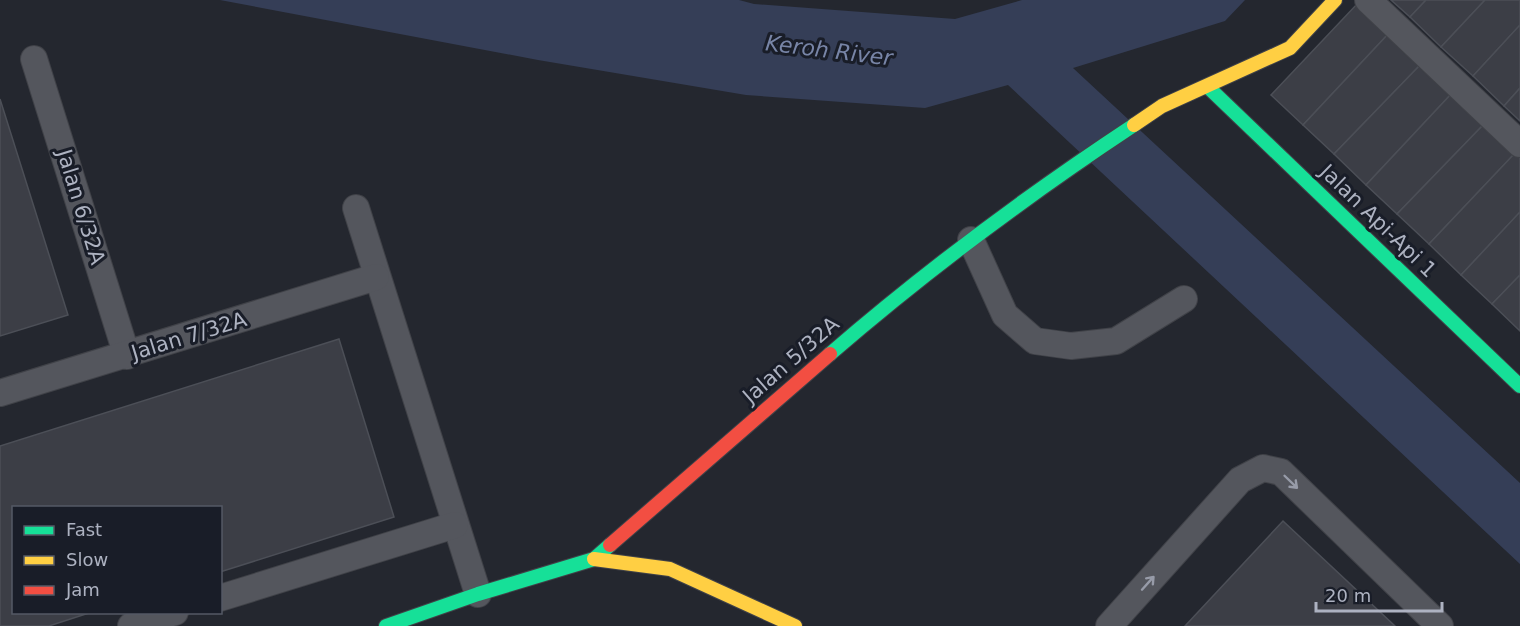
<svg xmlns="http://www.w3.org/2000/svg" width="1520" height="626" viewBox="0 0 1520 626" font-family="'DejaVu Sans',sans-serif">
<rect width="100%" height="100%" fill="#24272f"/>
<polygon fill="#353e57" points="220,0 739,0 754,4 955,19 1022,0 1245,0 1225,21 1073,68 1520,483 1520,564 1008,85 925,108 746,95 538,60"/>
<g fill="#3c3e46" stroke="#4c4f57" stroke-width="1.5">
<polygon points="1391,0 1426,0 1410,17"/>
<polygon points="1426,0 1485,0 1441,47 1410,17"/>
<polygon points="1485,0 1520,0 1520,25 1473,76 1441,47"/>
<polygon points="1358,3 1390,32 1303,125 1271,95"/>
<polygon points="1520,25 1520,88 1504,106 1473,76"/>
<polygon points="1390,32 1422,63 1334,154 1303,125"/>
<polygon points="1422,63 1453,92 1366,185 1334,154"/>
<polygon points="1520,88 1520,121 1504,106"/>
<polygon points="1453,92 1485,123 1397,214 1366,185"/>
<polygon points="0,99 68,315 0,336"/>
<polygon points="1485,123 1516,152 1429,244 1397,214"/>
<polygon points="1516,152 1520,156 1520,212 1461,275 1429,244"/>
<polygon points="1520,212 1520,275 1492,304 1461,275"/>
<polygon points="1520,275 1520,331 1492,304"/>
<polygon points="339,339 394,517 220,572 220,508 14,508 14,612 92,612 49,626 0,626 0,446"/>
<polygon points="1283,521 1395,626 1185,626"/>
</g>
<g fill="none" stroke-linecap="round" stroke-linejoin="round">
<g stroke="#404248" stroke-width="28">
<g id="lane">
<polyline points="1368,0 1520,144"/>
<polyline points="34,59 127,356"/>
<polyline points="356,208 478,594"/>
<polyline points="971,240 1005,315 1035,341 1071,346 1116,341 1184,299"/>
<polyline points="0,393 376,277"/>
<polyline points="220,598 455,525"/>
<polyline points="131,626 175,612"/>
<polyline points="1109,626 1240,480 1263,468 1281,472 1440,626"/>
</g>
</g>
<g stroke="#404248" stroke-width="16">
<g id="fast">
<polyline points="1208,87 1520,386"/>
<path d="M 830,354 C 926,271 1028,195 1134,125"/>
<polyline points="386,626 478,594 594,559 610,545"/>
</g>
</g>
<g stroke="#404248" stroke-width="16">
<g id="slow">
<polyline points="1134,125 1162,106 1290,48 1335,0"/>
<polyline points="594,559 670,569 795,626"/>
</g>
</g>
<g stroke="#404248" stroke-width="16">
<polyline id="jam" points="610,545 830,354"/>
</g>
<use href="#lane" stroke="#54565d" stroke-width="26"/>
<use href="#fast" stroke="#16e098" stroke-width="14"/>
<use href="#slow" stroke="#ffcf43" stroke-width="14"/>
<use href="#jam" stroke="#f24e42" stroke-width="14"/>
</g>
<defs><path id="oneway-shaft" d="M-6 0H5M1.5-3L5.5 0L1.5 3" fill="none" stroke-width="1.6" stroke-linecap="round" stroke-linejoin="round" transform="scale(1.5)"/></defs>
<g stroke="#979ba8">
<use href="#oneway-shaft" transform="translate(1291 482) rotate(44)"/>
<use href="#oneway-shaft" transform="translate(1148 583) rotate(-48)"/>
</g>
<g text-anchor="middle" stroke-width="6" stroke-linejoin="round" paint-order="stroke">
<g font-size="21" fill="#adb2c1" stroke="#191d28">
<text transform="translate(81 207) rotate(73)" y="7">Jalan 6/32A</text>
<text transform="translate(1378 221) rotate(44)" y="7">Jalan Api-Api 1</text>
<text transform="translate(189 336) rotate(-17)" y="7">Jalan 7/32A</text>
<text transform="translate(791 360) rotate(-41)" y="7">Jalan 5/32A</text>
</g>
<g font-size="22" font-style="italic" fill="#7885a7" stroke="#191d28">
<text transform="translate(829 50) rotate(7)" y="8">Keroh River</text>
</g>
</g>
<rect x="12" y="506" width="210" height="108" fill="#191d28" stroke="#545965" stroke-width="1.5"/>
<rect x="24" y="526" width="30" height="9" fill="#16e098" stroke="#545965" stroke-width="1.5"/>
<text x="66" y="536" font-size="18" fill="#adb2c1">Fast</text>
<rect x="24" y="556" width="30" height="9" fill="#ffcf43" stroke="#545965" stroke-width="1.5"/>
<text x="66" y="566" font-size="18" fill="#adb2c1">Slow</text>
<rect x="24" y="586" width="30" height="9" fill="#f24e42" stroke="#545965" stroke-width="1.5"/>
<text x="66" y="596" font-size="18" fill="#adb2c1">Jam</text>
<path d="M1316 602v9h126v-9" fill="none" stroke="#adb2c1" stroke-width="3"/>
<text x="1325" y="602" font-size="18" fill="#adb2c1" stroke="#191d28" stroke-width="4.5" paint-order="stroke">20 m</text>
</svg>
